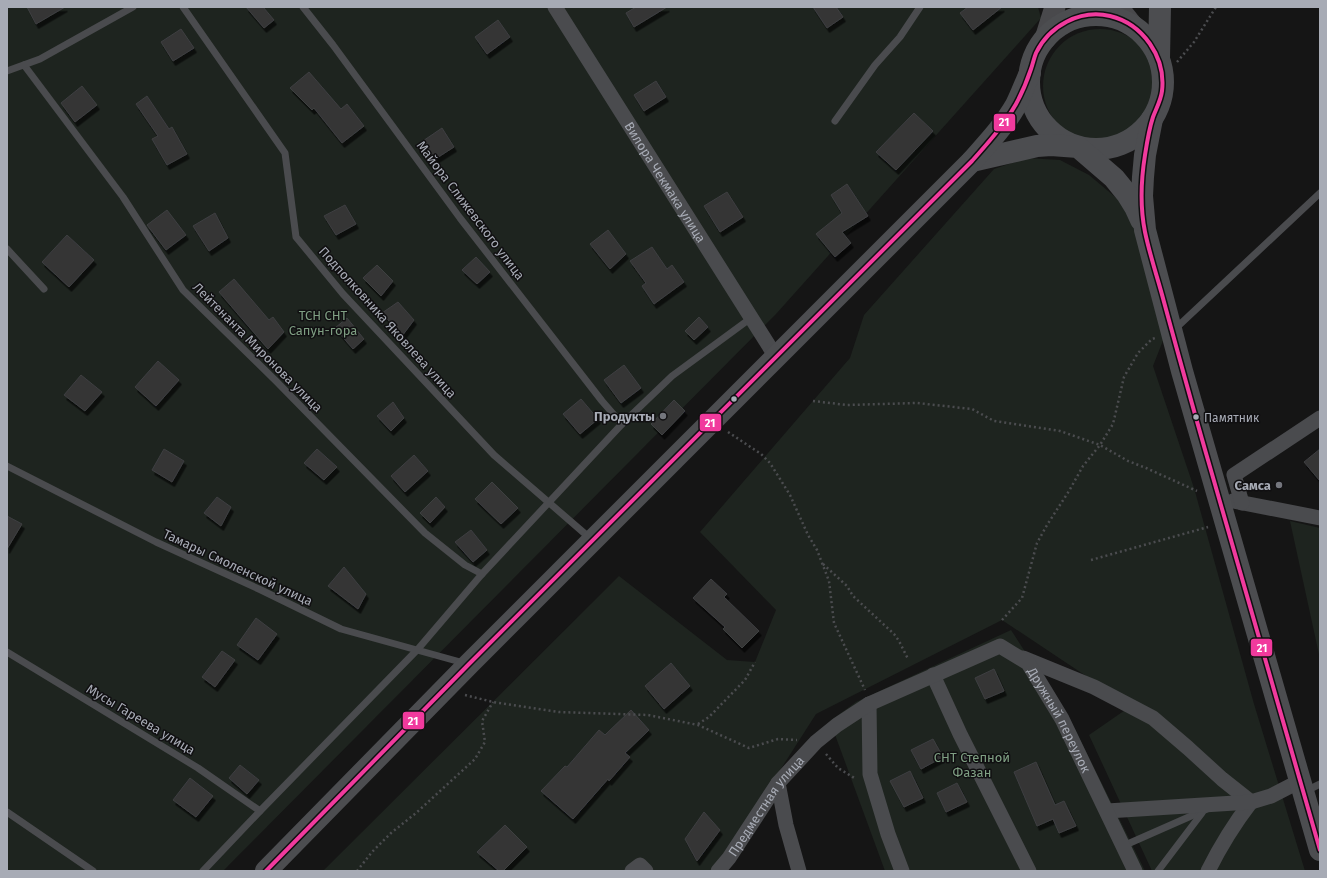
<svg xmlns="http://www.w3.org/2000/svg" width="1327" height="878" viewBox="0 0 1327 878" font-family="'Fira Sans',sans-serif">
<defs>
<filter id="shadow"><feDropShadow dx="2.5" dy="4.5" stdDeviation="0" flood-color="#0009"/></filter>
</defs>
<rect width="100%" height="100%" fill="#151515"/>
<g fill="#1e241f">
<polygon points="7,7 1038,7 1041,18 776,314 223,871 7,871"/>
<circle cx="1100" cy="86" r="57"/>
<polygon points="1027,158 1060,160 1089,175 1120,201 1134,228 1164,338 1153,366 1194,488 1254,704 1305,871 1152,871 1089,735 1131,706 1002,620 816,714 720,864 723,871 323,871 619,576 727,660 755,662 776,610 700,532 850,358 864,315 994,169"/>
<polygon points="1290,521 1320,528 1320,659"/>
<polygon points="1011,630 1075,729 1145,871 885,871 830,721 856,702"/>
</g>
<g fill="#343436" stroke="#3e3f41" filter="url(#shadow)">
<polygon points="27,7 65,7 36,24"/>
<polygon points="246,7 263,7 274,20 264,28"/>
<polygon points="636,7 667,7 634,27 626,13"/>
<polygon points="813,7 836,7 843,17 827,28"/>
<polygon points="968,7 1002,7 973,30 960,13"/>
<polygon points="498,20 510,37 487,54 475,37"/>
<polygon points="181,29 194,48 173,61 161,42"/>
<polygon points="309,72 341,109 347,104 364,126 342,143 314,108 312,110 290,88"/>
<polygon points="656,81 666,97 644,111 634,95"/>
<polygon points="82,86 97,105 75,122 61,103"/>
<polygon points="147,96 169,129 172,127 187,154 167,165 152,139 158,136 136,104"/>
<polygon points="914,113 933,131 896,170 876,152"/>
<polygon points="442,128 454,147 429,163 417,145"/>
<polygon points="847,184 868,216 842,232 851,243 835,257 816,234 842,213 831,195"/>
<polygon points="727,192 743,217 720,232 704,206"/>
<polygon points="345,205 356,224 336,235 324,216"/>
<polygon points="167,210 186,235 166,250 147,225"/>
<polygon points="215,213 228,238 209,251 193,226"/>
<polygon points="608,230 626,254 610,269 590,244"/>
<polygon points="67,235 94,260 69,287 42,262"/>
<polygon points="652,247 667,269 672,265 684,282 654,304 642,286 646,283 630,261"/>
<polygon points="476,257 490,272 477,284 462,270"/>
<polygon points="377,265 393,281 381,296 363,278"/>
<polygon points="234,279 269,320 273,317 284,332 268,349 219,292"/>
<polygon points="398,302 414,320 402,336 382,313"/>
<polygon points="699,317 708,327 694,340 685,331"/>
<polygon points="347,318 364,339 353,349 335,328"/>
<polygon points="158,361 179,380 156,406 135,387"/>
<polygon points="624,365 641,388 621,403 604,380"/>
<polygon points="81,375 102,392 85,411 64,395"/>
<polygon points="581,399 598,419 580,434 563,414"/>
<polygon points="674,400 685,411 662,435 651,424"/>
<polygon points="393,402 404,418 391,431 377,416"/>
<polygon points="164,449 184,461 172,482 152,470"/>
<polygon points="317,449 337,467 324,480 304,463"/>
<polygon points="1320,449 1320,481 1304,462"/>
<polygon points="414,455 428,471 405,492 391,476"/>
<polygon points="492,482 518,508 501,524 475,499"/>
<polygon points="217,497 231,507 221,526 204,513"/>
<polygon points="436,497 445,507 430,523 420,513"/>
<polygon points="7,516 22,524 7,549"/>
<polygon points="471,530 487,550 473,562 455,542"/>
<polygon points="344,567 366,594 358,609 328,586"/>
<polygon points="711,579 727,594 724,597 759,631 742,648 723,629 725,627 693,598"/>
<polygon points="256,618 277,634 258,660 237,645"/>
<polygon points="222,651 235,660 215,687 202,677"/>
<polygon points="671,663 690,686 664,709 645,686"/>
<polygon points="994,669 1004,691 985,699 975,678"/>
<polygon points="631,710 649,730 625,753 630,757 609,781 608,779 573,819 541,791 565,766 567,767 599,730 605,735"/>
<polygon points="933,739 943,757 921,769 911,750"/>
<polygon points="1036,762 1055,805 1064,801 1076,826 1059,833 1053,819 1037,826 1014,772"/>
<polygon points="240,765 259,780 247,794 229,778"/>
<polygon points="910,771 923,798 904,807 890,781"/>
<polygon points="190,778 213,796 196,817 173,800"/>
<polygon points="957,783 967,802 946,812 937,793"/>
<polygon points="704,812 720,830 697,861 685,839"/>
<polygon points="505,825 527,847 503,871 499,871 477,852"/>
</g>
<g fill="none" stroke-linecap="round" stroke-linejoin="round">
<g stroke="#4b4c4f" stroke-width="2.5" stroke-dasharray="2 3" stroke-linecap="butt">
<polyline points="1177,62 1194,42 1216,7"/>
<polyline points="813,401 847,405 917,403 972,409 994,421 1060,431 1100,445 1128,461 1146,468 1197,491"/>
<polyline points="728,432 761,454 770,463 790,495 808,535 817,550 829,581 834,623 865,690"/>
<polyline points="1091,560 1208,527"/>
<polyline points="823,564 847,586 853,596 894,634 899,641 908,659"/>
<polyline points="1002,620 1022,598 1037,543 1047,525 1069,491 1083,466 1100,445 1113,424 1124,377 1138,353 1152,339 1155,338"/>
<polyline points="465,695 493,702 559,712 648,715 698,725 749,748 778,739 797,740"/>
<polyline points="698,724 709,717 745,680 755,662"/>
<polyline points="826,754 838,768 856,779"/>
<polyline points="357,871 372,852 391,833 416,813 475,759 485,742 482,721 493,702"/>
</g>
<g stroke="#4a4b4e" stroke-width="7">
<polyline points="183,7 285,153 296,237 343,294 494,455 591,539"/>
<polyline points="303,7 333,45 460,218 602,401 622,424"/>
<polyline points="24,65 123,197 183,290 276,381 425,533 465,565 482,574"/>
<polyline points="7,71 40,59 133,7"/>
<polyline points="835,121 875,65 900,37 920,7"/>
<polyline points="7,249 44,289"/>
<polyline points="1175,329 1320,193"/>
<polyline points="7,466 156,542 261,590 341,629 464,663"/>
<polyline points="7,652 198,768 260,811"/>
<polyline points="1306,791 1320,784"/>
<polyline points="7,812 93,871"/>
<polyline points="1123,846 1207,809"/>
<polyline points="203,871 260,811 418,649 482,574 622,424 672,376 751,318"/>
<polyline points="1158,871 1202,813"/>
</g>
<g stroke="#4a4b4e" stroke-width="15">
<path id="s1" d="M 555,7 L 776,357"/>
<polyline points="1233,501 1320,518"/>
<polyline points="1242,503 1234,475 1320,418"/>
<path d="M 1023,658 L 1094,687 L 1153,718 L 1188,748 L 1222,779 L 1251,802 C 1234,824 1220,847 1208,871"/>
<polyline points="933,675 960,734 1029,871"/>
<polyline points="869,704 870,774 888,834 902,871"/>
<polyline points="778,783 786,825 799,871"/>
<polyline points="1107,811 1251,802 1271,796 1300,781"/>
<polyline points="632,871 640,865 646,871"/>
<path id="s2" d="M 718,871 L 729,858 L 778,783 L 816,742 L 837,725 L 869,704 L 1000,646 L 1028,663 L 1062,719 L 1135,871"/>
</g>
<g stroke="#49494c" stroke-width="21">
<polyline points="1118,7 1133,26"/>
<polyline points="1045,39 1055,7"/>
</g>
<g stroke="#4c4d50" stroke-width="22">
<circle cx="1096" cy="82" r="67"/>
<polyline points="1159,58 1160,7"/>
<polyline points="1152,119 1145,155 1143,177 1142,196 1145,230 1182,371 1320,850"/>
<polyline points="972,161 1037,146 1051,145 1078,147 1114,178 1127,194 1135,207 1141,220"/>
<path d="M 266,871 L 469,664 L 972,161 C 988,143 1004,126 1016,105 C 1021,95 1025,84 1030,73"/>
</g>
<g stroke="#100f11" stroke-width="7">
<path id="bus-1" d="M 266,871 L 469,664 L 972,161 C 988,143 1004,125 1016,104 C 1022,93 1027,81 1031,69 C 1033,63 1034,58 1036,53 C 1049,26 1080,9 1110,16 C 1143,24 1166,57 1162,91 C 1161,100 1156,109 1153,117 C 1149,129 1147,142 1145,155 C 1141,180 1140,207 1145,232 C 1150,256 1158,279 1164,302 C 1179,357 1194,412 1210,467 C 1247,595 1283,722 1320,850"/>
</g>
<use href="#bus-1" stroke="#f13a9d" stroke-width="4"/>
</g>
<g fill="#a7abb5" stroke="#100f11" stroke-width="1.5">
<circle cx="734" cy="399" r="3.5"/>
<circle cx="1196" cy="417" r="3.5"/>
</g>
<g fill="#74767d" stroke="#100f11" stroke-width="1.5">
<circle cx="663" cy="416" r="4"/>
<circle cx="1279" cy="485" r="4"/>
</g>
<g text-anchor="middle" stroke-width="3" stroke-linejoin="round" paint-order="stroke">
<g font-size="12" fill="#a7abb5" stroke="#100f11" text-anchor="start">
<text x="1204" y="422">Памятник</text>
</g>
<g font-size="13" fill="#a7abb5" stroke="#100f11">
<text dy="5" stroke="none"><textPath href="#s1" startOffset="207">Вилора Чекмака улица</textPath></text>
<text transform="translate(471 210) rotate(53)" y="5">Майора Слижевского улица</text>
<text transform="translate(388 322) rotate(48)" y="5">Подполковника Яковлева улица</text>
<text transform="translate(258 347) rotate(45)" y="5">Лейтенанта Миронова улица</text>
<text transform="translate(238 567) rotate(25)" y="5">Тамары Смоленской улица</text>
<text transform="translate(141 719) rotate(31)" y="5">Мусы Гареева улица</text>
<text dy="5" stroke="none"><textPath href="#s2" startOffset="469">Дружный переулок</textPath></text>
<text dy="5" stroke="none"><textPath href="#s2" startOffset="81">Предместная улица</textPath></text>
</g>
<g font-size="13" fill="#7f9f83" stroke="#100f11">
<text x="323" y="320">ТСН СНТ<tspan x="323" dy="15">Сапун-гора</tspan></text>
<text x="972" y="762">СНТ Степной<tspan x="972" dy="15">Фазан</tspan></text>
</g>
<g font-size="13" font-weight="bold" fill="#a7abb5" stroke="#100f11" text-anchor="end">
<text x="655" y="421">Продукты</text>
<text x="1271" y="490">Самса</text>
</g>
</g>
<g stroke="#100f11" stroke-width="1.5">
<rect x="993" y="113" width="23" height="19" rx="4" fill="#f13a9d"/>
<rect x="699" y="413" width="23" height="19" rx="4" fill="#f13a9d"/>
<rect x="1250" y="638" width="23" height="19" rx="4" fill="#f13a9d"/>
<rect x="402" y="711" width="23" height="19" rx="4" fill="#f13a9d"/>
</g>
<g font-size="11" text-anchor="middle" font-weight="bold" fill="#fff">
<text x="1004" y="126">21</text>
<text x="710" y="427">21</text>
<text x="1262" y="652">21</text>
<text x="413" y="725">21</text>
</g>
<rect width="1327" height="878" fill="none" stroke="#a7abb5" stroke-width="16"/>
</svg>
